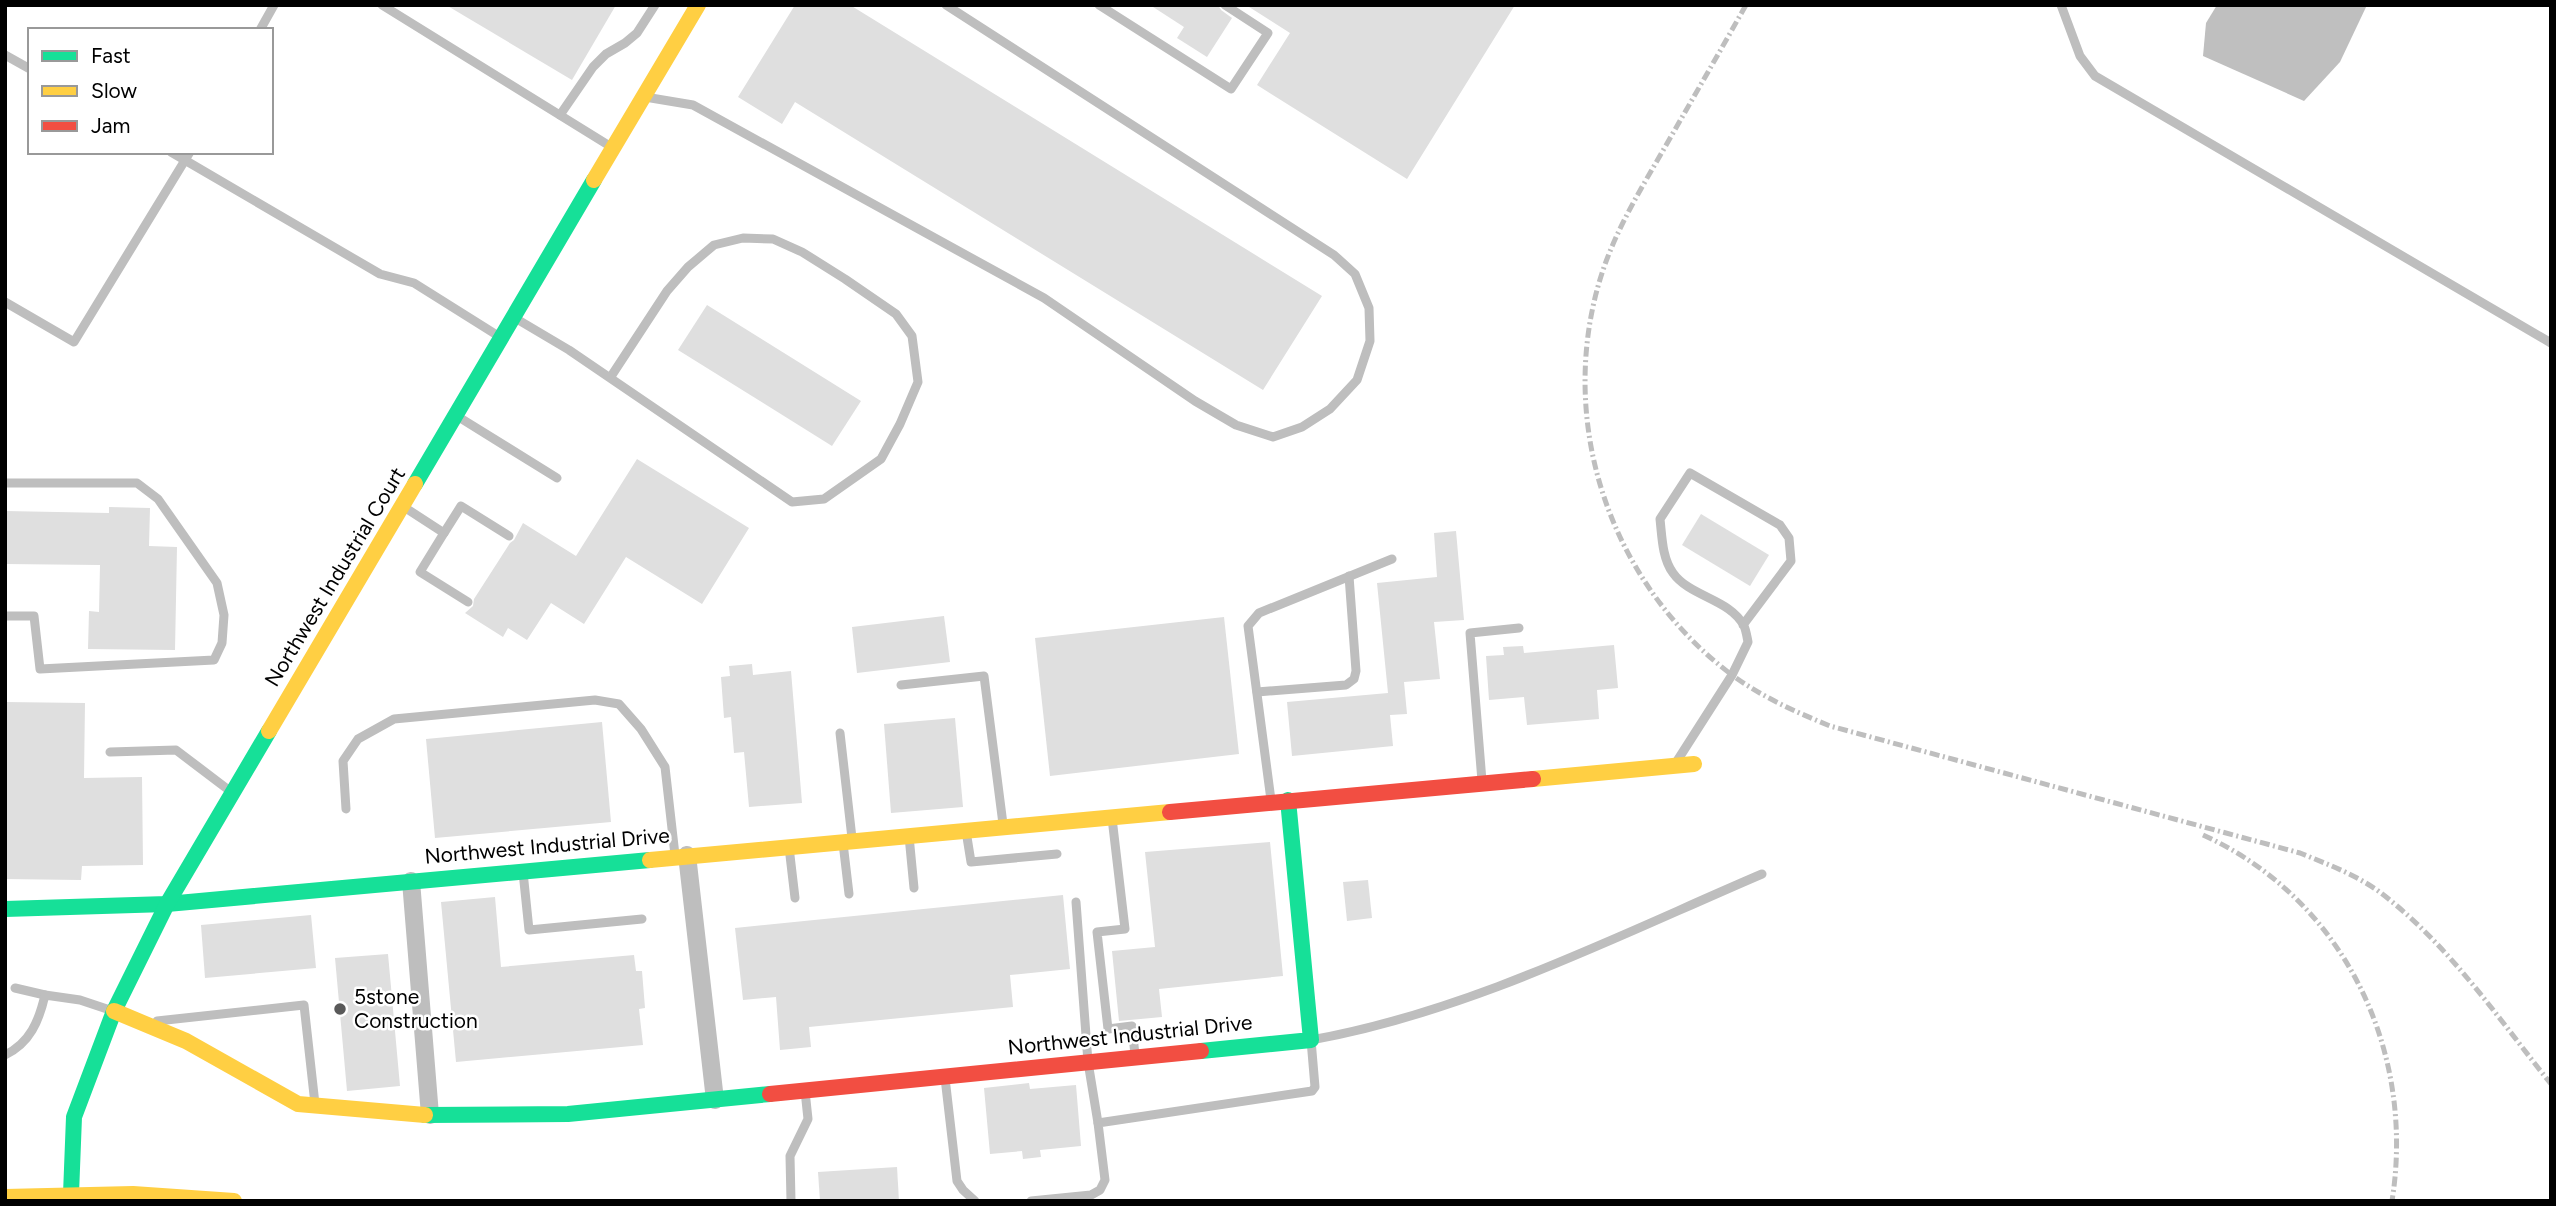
<svg xmlns="http://www.w3.org/2000/svg" width="2556" height="1206" viewBox="0 0 2556 1206" font-family="Figtree,sans-serif">
<rect width="100%" height="100%" fill="#fff"/>
<polygon fill="#bfbfbf" points="2217,5 2367,5 2340,62 2304,101 2203,56 2206,23"/>
<g fill="#dfdfdf">
<polygon points="446,5 616,5 572,80"/>
<polygon points="795,5 850,5 1322,296 1263,390 795,102 782,124 738,97"/>
<polygon points="1150,5 1218,5 1221,10 1232,18 1207,57 1177,38 1184,27"/>
<polygon points="1246,5 1515,5 1407,179 1257,85 1290,33"/>
<polygon points="707,305 861,401 832,446 678,350"/>
<polygon points="637,459 749,528 702,604 626,557 584,624 551,603 527,640 508,628 503,637 465,613 473,606 474,599 510,543 514,540 523,523 576,556"/>
<polygon points="109,507 150,508 149,546 177,547 175,650 88,649 89,611 99,612 100,565 5,564 5,511 109,513"/>
<polygon points="1701,514 1769,555 1750,586 1682,545"/>
<polygon points="1456,531 1464,620 1434,622 1440,679 1404,682 1407,714 1390,715 1393,746 1292,756 1287,702 1388,693 1377,583 1437,577 1434,533"/>
<polygon points="944,616 950,662 857,673 852,627"/>
<polygon points="1224,617 1239,754 1050,776 1035,638"/>
<polygon points="1614,645 1618,688 1597,690 1599,719 1527,725 1524,697 1489,700 1486,656 1504,655 1503,647 1523,646 1524,653"/>
<polygon points="752,664 753,675 791,671 802,803 749,807 744,752 734,753 731,717 724,718 721,677 730,676 729,666"/>
<polygon points="5,702 85,703 84,778 142,777 143,865 82,866 81,880 5,879"/>
<polygon points="955,718 963,807 891,813 884,724"/>
<polygon points="602,722 611,822 435,838 426,739"/>
<polygon points="1270,842 1283,976 1159,989 1162,1017 1119,1021 1112,951 1155,947 1145,852"/>
<polygon points="1368,880 1372,918 1347,921 1343,882"/>
<polygon points="1063,895 1070,969 1010,975 1013,1007 809,1027 811,1047 780,1050 776,997 743,1000 735,928"/>
<polygon points="495,897 501,967 634,955 636,971 642,971 645,1008 639,1009 643,1045 456,1062 441,902"/>
<polygon points="311,915 316,968 205,978 201,925"/>
<polygon points="388,954 400,1086 347,1091 335,958"/>
<polygon points="1029,1083 1030,1089 1076,1085 1081,1146 1040,1150 1041,1157 1023,1159 1022,1151 990,1154 984,1088"/>
<polygon points="897,1167 899,1201 820,1201 818,1172"/>
</g>
<g fill="none" stroke-linecap="round" stroke-linejoin="round">
<g stroke="#bebebe" stroke-width="9">
<polyline points="382,5 613,148"/>
<polyline points="1099,5 1231,89 1268,33 1225,5"/>
<polyline points="2061,5 2080,56 2095,76 2551,343"/>
<polyline points="260,30 274,5"/>
<polyline points="5,55 30,69"/>
<polyline points="645,97 693,105 1044,298 1195,401 1236,425 1273,437 1302,427 1330,409 1357,380 1370,341 1369,308 1355,274 1334,255 946,5"/>
<polyline points="560,115 593,67 606,54 625,43 637,33 655,5"/>
<polyline points="171,152 380,274 414,283 500,337"/>
<polyline points="5,302 74,342 190,152"/>
<polyline points="515,318 569,350 792,502 824,499 881,459 900,424 918,382 912,336 896,314 845,279 802,252 773,239 743,238 714,245 688,267 667,291 610,378"/>
<polyline points="457,416 557,478"/>
<polyline points="5,483 137,483 158,499 217,583 224,615 222,643 214,660 40,669 34,616 5,616"/>
<polyline points="404,507 444,533 461,506 509,536"/>
<polyline points="444,533 420,572 468,602"/>
<polyline points="901,685 984,676 1003,824"/>
<polyline points="1257,692 1346,685 1354,679 1356,671 1349,576"/>
<polyline points="840,733 852,838"/>
<polyline points="110,752 176,750 230,791"/>
<path d="M 1677,761 L 1732,675 L 1748,642 C 1747,637 1746,630 1744,626 C 1730,599 1690,597 1673,573 C 1662,558 1662,536 1660,519 L 1690,473 L 1780,525 L 1789,538 L 1791,561 L 1743,625"/>
<polyline points="1482,781 1470,633 1519,628"/>
<polyline points="1271,800 1248,626 1259,613 1392,559"/>
<polyline points="346,809 343,761 358,739 394,719 595,700 619,704 641,729 665,767 675,855"/>
<polyline points="1112,818 1125,929 1097,932 1108,1029 1132,1026 1135,1055"/>
<polyline points="966,831 971,862 1057,854"/>
<polyline points="909,836 914,888"/>
<polyline points="843,843 849,894"/>
<polyline points="789,847 795,898"/>
<polyline points="523,872 529,930 642,919"/>
<polyline points="1076,902 1088,1062 1098,1123"/>
<polyline points="15,988 45,995"/>
<polyline points="157,1021 304,1005 315,1104"/>
<path d="M 5,1055 C 30,1043 39,1021 45,995 L 80,1000 L 113,1011"/>
<polyline points="945,1078 957,1181 963,1190 975,1201"/>
<polyline points="791,1201 790,1156 808,1119 805,1091"/>
<path d="M 1031,1201 L 1091,1195 L 1100,1190 L 1105,1180 L 1098,1123 L 1312,1091 L 1315,1087 L 1311,1040 C 1468,1012 1617,936 1762,874"/>
</g>
<g stroke="#bebebe" stroke-width="18">
<polyline points="687,855 715,1100"/>
<polyline points="411,881 430,1115"/>
</g>
<g stroke="#16e098" stroke-width="16">
<polyline points="415,484 594,180"/>
<polyline points="5,909 167,904 650,860"/>
<polyline points="1201,1051 1311,1040 1288,800"/>
<polyline points="425,1115 568,1114 770,1094"/>
<polyline points="71,1194 74,1117 114,1011 167,904 269,731"/>
</g>
<g stroke="#ffcf43" stroke-width="16">
<polyline points="594,180 698,5"/>
<polyline points="269,731 415,484"/>
<polyline points="1533,779 1694,764"/>
<polyline points="650,860 1170,812"/>
<polyline points="114,1011 186,1041 298,1104 425,1115"/>
<polyline points="5,1197 133,1194 234,1201"/>
</g>
<g stroke="#f24e42" stroke-width="16">
<polyline points="1170,812 1533,779"/>
<polyline points="770,1094 1201,1051"/>
</g>
<g stroke="#bebebe" stroke-width="5" stroke-dasharray="10 3.5 2 3.5" stroke-linecap="butt">
<path d="M 1746,5 C 1719,53 1692,100 1665,147 C 1642,187 1618,226 1603,270 C 1554,417 1608,582 1732,675 C 1762,697 1796,712 1830,726 L 2300,853 C 2327,864 2357,875 2381,893 C 2449,945 2498,1018 2551,1084"/>
<path d="M 2203,835 C 2344,899 2416,1051 2392,1201"/>
</g>
</g>
<circle fill="#595959" stroke="#fff" stroke-width="2.5" cx="340" cy="1009" r="7"/>
<g text-anchor="middle" stroke-width="5" stroke-linejoin="round" paint-order="stroke">
<g font-size="21" fill="#000" stroke="#fff">
<text transform="translate(335 577) rotate(-59)" y="7">Northwest Industrial Court</text>
<text transform="translate(547 846) rotate(-5)" y="7">Northwest Industrial Drive</text>
<text transform="translate(1130 1035) rotate(-6)" y="7">Northwest Industrial Drive</text>
</g>
<g font-size="21" fill="#000" stroke="#fff" text-anchor="start">
<text x="354" y="1004">5stone<tspan x="354" dy="24">Construction</tspan></text>
</g>
</g>
<rect width="2556" height="1206" fill="none" stroke="#000000" stroke-width="14"/>
<rect x="28" y="28" width="245" height="126" fill="#ffffff" stroke="#999999" stroke-width="2"/>
<rect x="42" y="51" width="35" height="10" fill="#16e098" stroke="#999999" stroke-width="2"/>
<text x="91" y="63" font-size="21" fill="#000000">Fast</text>
<rect x="42" y="86" width="35" height="10" fill="#ffcf43" stroke="#999999" stroke-width="2"/>
<text x="91" y="98" font-size="21" fill="#000000">Slow</text>
<rect x="42" y="121" width="35" height="10" fill="#f24e42" stroke="#999999" stroke-width="2"/>
<text x="91" y="133" font-size="21" fill="#000000">Jam</text>
</svg>
